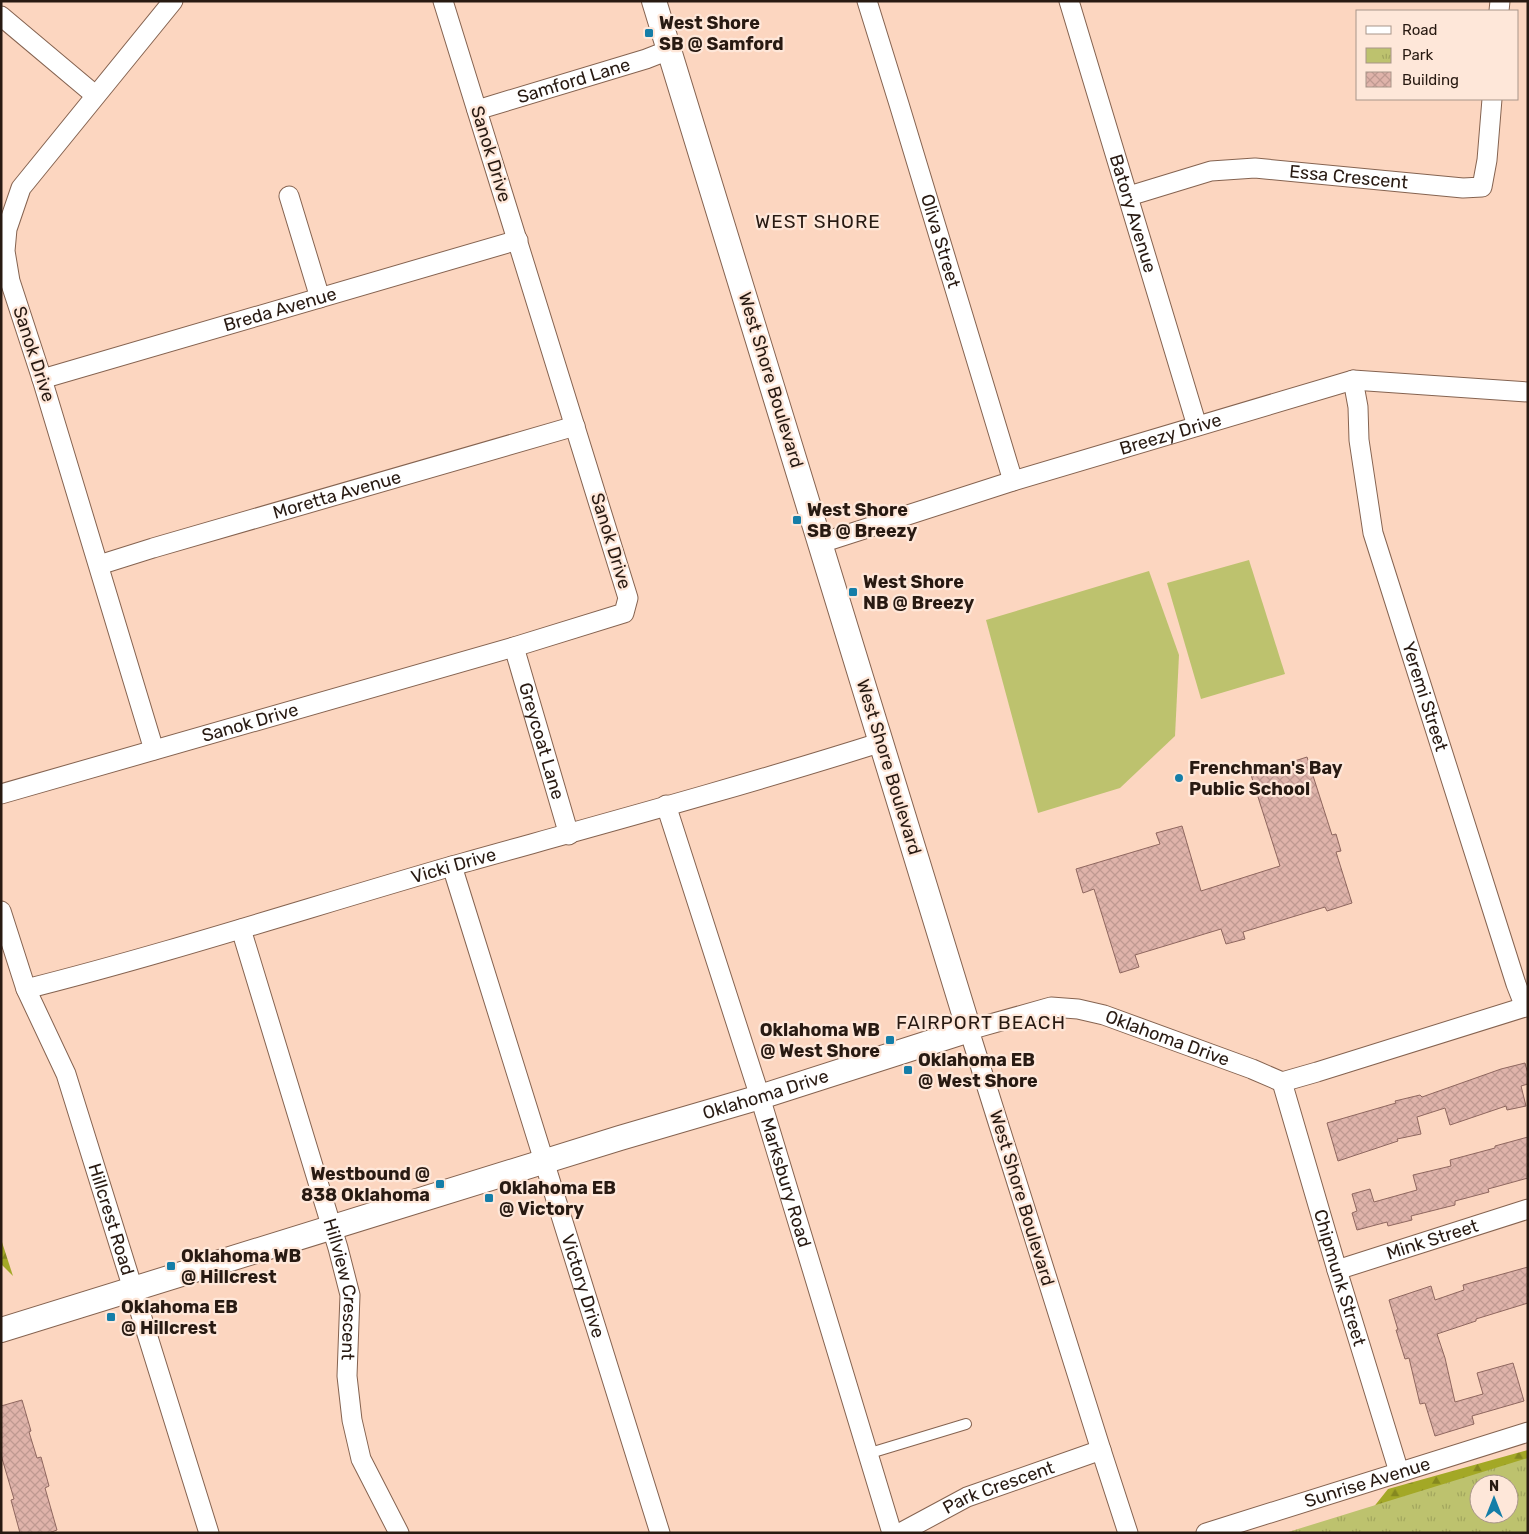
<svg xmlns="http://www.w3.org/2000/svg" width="1529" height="1534" viewBox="0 0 1529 1534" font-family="Rubik,sans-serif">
<defs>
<pattern id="forest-firs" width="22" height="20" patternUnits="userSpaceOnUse" patternTransform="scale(1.25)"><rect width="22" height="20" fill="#a3a826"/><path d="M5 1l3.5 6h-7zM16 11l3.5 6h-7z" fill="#85881f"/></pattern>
<pattern id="park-tufts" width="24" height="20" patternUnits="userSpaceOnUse" patternTransform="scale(1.25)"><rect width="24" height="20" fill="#bdc26e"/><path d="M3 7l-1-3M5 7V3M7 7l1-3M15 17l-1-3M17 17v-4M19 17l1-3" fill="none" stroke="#a2a65e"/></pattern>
<pattern id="building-cross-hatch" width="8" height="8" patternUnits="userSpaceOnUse" patternTransform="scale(1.25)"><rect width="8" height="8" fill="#dfb3aa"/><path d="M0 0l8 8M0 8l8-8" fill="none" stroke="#bf9991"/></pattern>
</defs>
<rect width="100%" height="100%" fill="#fcd6c0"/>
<g fill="url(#forest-firs)" fill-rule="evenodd">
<polygon points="1,1239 13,1276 1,1264"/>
<path d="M 1528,1450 L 1528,1533 L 1353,1533 L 1388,1489 ZM 1479,1484 L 1509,1484 L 1509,1514 L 1479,1514 Z"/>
</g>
<path fill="url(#park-tufts)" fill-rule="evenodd" d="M 1528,1458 L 1528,1533 L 1285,1533 ZM 1479,1484 L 1509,1484 L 1509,1514 L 1479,1514 Z"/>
<g fill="#bdc26e">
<polygon points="1249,560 1285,674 1201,699 1167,583"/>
<polygon points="1149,571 1179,655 1175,736 1120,788 1038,813 986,620"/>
</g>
<g fill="url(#building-cross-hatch)" stroke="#8f675f">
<polygon points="1307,757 1332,835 1336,834 1341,851 1336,852 1352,903 1327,911 1325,907 1243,932 1245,939 1226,944 1221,929 1135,955 1139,967 1120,973 1094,889 1083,893 1076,869 1160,844 1156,833 1182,826 1201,891 1280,866 1251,775"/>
<polygon points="1525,1063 1528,1074 1528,1084 1521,1086 1526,1106 1507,1110 1506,1106 1450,1125 1445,1108 1417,1117 1421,1134 1397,1139 1398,1141 1338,1161 1327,1123 1396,1103 1395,1101 1420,1095 1422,1097 1501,1069"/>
<polygon points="1528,1137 1528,1178 1488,1189 1489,1192 1455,1201 1455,1205 1411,1216 1412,1220 1388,1226 1387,1222 1357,1230 1352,1213 1357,1211 1352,1194 1370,1189 1374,1202 1417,1190 1413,1175 1451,1166 1450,1160 1495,1148 1495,1146"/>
<polygon points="1528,1267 1528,1303 1476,1319 1476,1321 1437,1334 1445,1358 1455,1402 1483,1394 1477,1373 1513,1363 1524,1401 1472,1416 1474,1424 1435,1436 1425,1403 1420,1404 1409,1358 1405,1359 1396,1330 1398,1330 1389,1300 1431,1286 1435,1300 1464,1290 1463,1285"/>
<polygon points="22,1400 31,1431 29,1432 37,1458 41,1457 49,1486 45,1488 57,1530 49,1533 20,1533 11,1500 14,1499 1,1455 1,1406"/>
</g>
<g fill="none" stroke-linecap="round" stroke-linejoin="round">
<g stroke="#856350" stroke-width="12">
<polyline id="service" points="867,1454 966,1424"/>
</g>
<g stroke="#856350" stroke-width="21">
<g id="minor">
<path id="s1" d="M 867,1 L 899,104 L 1013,481"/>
<path id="s2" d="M 1069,1 L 1197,426"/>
<polyline points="1499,11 1500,1"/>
<polyline points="1,16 95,95"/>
<path id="s3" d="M 477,110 L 646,59 L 669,50"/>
<polyline points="289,196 320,298"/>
<path id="s4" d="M 1129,196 L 1211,171 L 1255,168 L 1463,188 L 1482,187 L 1487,160 L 1492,99"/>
<path id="s5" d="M 42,379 L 518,240"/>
<path id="s6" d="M 1353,380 L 1358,407 L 1359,440 L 1373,533 L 1516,984 L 1525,1007"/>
<path id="s7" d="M 821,543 L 1013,481 L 1353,380 L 1528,392"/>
<path id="s8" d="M 99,565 L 153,548 L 575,426"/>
<path id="s9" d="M 514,647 L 569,835"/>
<polyline points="154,750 42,379 10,281 5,251 7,229 21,188 173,1"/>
<path id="s10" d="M 1,794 L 514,647 L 624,613 L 628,598 L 443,1"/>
<path id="s11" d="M 666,805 L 760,1097 L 892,1533"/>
<path id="s12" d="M 452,866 L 660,1533"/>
<path id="s13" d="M 1,911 L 26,989 L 66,1074 L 209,1533"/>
<path id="s14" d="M 241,929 L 338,1248 L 350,1295 L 347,1376 L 352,1420 L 361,1459 L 399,1533"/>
<path id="s15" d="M 26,989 C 169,953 310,907 452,866 C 595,826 740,787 882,742"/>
<path id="s16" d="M 1282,1082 L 1337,1270 L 1399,1472"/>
<path id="s17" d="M 1337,1270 L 1528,1209"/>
<path id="s18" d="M 900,1533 L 967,1497 L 1101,1450"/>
<path id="s19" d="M 1128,1533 L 1101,1450 L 969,1030 L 1051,1007 L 1078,1009 L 1104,1015 L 1252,1069 L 1282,1082 L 1317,1072 L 1528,1006"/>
<path id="s20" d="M 1206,1533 L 1528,1432"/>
</g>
</g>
<g stroke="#856350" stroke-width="26">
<g id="tertiary">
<path id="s21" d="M 1,1330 L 620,1138 L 760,1097 L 969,1030 L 654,1"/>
</g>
</g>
<use href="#service" stroke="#fff" stroke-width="10"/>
<use href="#minor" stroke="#fff" stroke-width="19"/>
<use href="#tertiary" stroke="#fff" stroke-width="24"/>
</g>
<g fill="#157ea8" stroke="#fee7d9" stroke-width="2">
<rect x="644" y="28" width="10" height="10" rx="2.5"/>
<rect x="792" y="515" width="10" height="10" rx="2.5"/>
<rect x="848" y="587" width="10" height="10" rx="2.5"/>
<circle cx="1179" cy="778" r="5"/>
<rect x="885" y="1035" width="10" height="10" rx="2.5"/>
<rect x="903" y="1065" width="10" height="10" rx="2.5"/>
<rect x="435" y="1179" width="10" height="10" rx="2.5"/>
<rect x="484" y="1193" width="10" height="10" rx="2.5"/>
<rect x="166" y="1261" width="10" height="10" rx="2.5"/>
<rect x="106" y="1312" width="10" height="10" rx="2.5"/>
</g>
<g text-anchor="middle" stroke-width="4.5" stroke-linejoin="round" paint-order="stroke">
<g font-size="18" font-weight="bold" fill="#281a12" stroke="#fee7d9" text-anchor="start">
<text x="659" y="29">West Shore<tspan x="659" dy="21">SB @ Samford</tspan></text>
<text x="807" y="516">West Shore<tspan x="807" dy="21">SB @ Breezy</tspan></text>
<text x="863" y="588">West Shore<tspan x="863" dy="21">NB @ Breezy</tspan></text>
<text x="1189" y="774">Frenchman's Bay<tspan x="1189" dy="21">Public School</tspan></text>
<text x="880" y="1036" text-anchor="end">Oklahoma WB<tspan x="880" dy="21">@ West Shore</tspan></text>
<text x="918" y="1066">Oklahoma EB<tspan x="918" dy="21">@ West Shore</tspan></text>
<text x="430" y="1180" text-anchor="end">Westbound @<tspan x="430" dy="21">838 Oklahoma</tspan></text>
<text x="499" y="1194">Oklahoma EB<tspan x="499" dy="21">@ Victory</tspan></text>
<text x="181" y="1262">Oklahoma WB<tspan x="181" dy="21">@ Hillcrest</tspan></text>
<text x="121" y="1313">Oklahoma EB<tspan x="121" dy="21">@ Hillcrest</tspan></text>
</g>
<g font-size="18" fill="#281a12" stroke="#fee7d9">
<text dy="6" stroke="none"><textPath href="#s3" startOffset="101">Samford Lane</textPath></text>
<text transform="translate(491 154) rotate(73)" y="6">Sanok Drive</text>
<text dy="6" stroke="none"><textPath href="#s4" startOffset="224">Essa Crescent</textPath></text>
<text dy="6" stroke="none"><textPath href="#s2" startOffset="222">Batory Avenue</textPath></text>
<text dy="6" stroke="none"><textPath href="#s1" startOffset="251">Oliva Street</textPath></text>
<text dy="6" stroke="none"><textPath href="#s5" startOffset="248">Breda Avenue</textPath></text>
<text transform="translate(34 354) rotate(72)" y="6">Sanok Drive</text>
<text transform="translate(771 380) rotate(73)" y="6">West Shore Boulevard</text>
<text dy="6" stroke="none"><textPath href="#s7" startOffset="366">Breezy Drive</textPath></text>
<text dy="6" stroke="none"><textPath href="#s8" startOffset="248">Moretta Avenue</textPath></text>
<text transform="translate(611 541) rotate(73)" y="6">Sanok Drive</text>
<text dy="6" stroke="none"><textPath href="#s6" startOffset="326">Yeremi Street</textPath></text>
<text dy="6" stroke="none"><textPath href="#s10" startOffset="259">Sanok Drive</textPath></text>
<text dy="6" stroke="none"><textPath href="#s9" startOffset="98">Greycoat Lane</textPath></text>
<text transform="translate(889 767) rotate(73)" y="6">West Shore Boulevard</text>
<text dy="6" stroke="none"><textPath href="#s15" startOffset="445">Vicki Drive</textPath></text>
<text dy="6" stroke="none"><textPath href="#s19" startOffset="734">Oklahoma Drive</textPath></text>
<text dy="6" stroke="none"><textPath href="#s21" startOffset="800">Oklahoma Drive</textPath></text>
<text dy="6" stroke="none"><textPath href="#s11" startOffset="396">Marksbury Road</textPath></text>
<text transform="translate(1022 1198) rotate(73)" y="6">West Shore Boulevard</text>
<text dy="6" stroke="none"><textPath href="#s13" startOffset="328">Hillcrest Road</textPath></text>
<text dy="6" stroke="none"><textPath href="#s17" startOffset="100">Mink Street</textPath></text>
<text dy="6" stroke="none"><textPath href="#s16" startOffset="204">Chipmunk Street</textPath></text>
<text dy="6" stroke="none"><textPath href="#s12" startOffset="440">Victory Drive</textPath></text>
<text dy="6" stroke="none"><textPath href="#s14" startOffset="375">Hillview Crescent</textPath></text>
<text dy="6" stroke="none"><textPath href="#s20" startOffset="169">Sunrise Avenue</textPath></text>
<text dy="6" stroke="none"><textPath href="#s18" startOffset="109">Park Crescent</textPath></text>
</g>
<g font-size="19" letter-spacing="1" fill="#281a12" stroke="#fee7d9">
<text x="818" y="228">WEST SHORE</text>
<text x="981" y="1029">FAIRPORT BEACH</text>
</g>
</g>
<rect width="1529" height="1534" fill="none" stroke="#281a12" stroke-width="5"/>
<rect x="1356" y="10" width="162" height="90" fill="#fee7d9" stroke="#a89589"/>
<rect x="1366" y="26" width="25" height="8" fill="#ffffff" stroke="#a89589"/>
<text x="1402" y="35" font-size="15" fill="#281a12">Road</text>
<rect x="1366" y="48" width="25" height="15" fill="url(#park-tufts)" stroke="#a89589"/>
<text x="1402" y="60" font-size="15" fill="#281a12">Park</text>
<rect x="1366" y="72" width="25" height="15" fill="url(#building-cross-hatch)" stroke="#a89589"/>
<text x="1402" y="85" font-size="15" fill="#281a12">Building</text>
<g transform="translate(1494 1499)"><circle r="24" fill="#fee7d9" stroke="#a89589"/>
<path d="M0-4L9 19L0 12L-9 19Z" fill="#157ea8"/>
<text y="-8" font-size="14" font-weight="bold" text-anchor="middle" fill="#281a12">N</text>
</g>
</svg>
